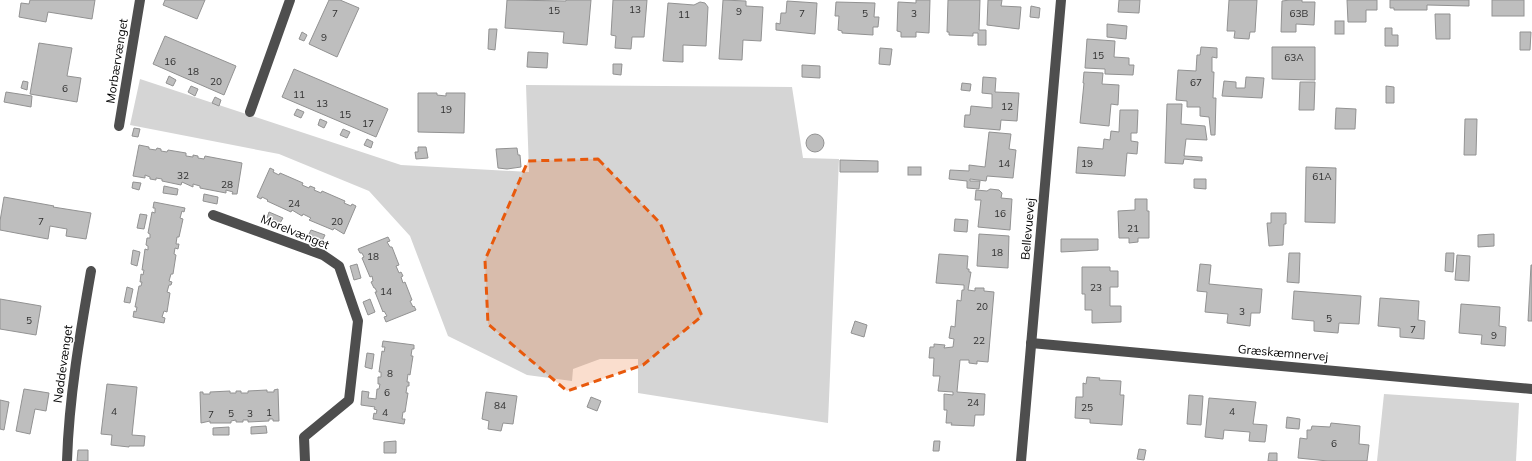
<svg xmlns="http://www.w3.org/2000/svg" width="1532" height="461" viewBox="0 0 1532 461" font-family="Mulish,sans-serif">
<rect width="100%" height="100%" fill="#fff"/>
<g fill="#d5d5d5">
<polygon points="140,79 401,165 529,172 526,85 792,87 803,158 839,159 828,423 638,393 638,359 600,359 573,369 572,381 527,375 448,336 410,236 369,191 279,154 130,125"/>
<polygon points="1384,394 1519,403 1516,461 1377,461"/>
</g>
<g fill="#bebebe" stroke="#929292">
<polygon points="30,0 95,0 92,19 48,12 46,22 19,17 21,3 29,4"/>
<polygon points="165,0 205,0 197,19 163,5"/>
<polygon points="329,0 340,0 359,8 337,57 309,44"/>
<polygon points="507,0 566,1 566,0 591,0 587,45 563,43 564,32 505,28"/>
<polygon points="613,0 647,0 644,37 632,37 631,49 615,48 616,36 611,35"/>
<polygon points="723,0 746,1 746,6 763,7 761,41 743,40 742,60 719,59"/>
<polygon points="916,0 930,0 929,33 916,32 916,37 901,37 901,32 897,31 898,2 916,3"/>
<polygon points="948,0 980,0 979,30 986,30 986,45 978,45 978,33 973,33 973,36 949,35 949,32 947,32"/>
<polygon points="988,0 1002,0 1001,6 1021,7 1019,29 987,25"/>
<polygon points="1119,0 1140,0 1139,13 1118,12"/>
<polygon points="1229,0 1257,0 1255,32 1250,32 1249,39 1234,38 1235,31 1227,31"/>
<polygon points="1290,0 1302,0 1302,2 1315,2 1314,25 1296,24 1296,32 1281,32 1282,1"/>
<polygon points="1347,0 1377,0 1377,10 1366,10 1366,22 1348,22"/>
<polygon points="1390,0 1469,0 1469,6 1427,5 1427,10 1394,10 1394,8 1390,8"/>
<rect x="1492" y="0" width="32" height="16"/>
<polygon points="787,1 817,3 815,34 776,30 776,23 780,24 781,13 786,13"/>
<polygon points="700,2 705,3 708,7 706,46 683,45 683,62 663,61 668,3 694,5"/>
<polygon points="836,2 875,3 874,17 879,17 878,27 873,27 873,35 842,33 842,31 838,30 839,16 835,16"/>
<polygon points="1031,6 1040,8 1039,18 1030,17"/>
<polygon points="1435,14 1450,14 1450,39 1436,39"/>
<rect x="1335" y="21" width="9" height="13"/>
<polygon points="1107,24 1127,26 1126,39 1107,37"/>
<polygon points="1385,28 1392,28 1392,35 1398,35 1398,46 1385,46"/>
<polygon points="489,29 497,29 495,50 488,49"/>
<polygon points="302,32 307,35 304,41 299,39"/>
<polygon points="1520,32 1531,32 1530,50 1520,50"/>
<polygon points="165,36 236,66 224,95 153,64"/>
<polygon points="1087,39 1115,41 1114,57 1129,58 1129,65 1134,65 1133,75 1105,74 1105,69 1085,68"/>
<polygon points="39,43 72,48 67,76 81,78 77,102 30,94"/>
<polygon points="1201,47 1217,48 1217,58 1212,57 1212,72 1214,72 1213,98 1216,98 1215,135 1211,135 1209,117 1200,116 1200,107 1187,107 1187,101 1176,100 1178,70 1196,71 1197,55 1200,55"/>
<polygon points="1272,47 1315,47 1315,80 1272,79"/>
<polygon points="880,48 892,49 890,65 879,64"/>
<polygon points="528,52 548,53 547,68 527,67"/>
<polygon points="613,64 622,64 621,75 613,74"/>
<polygon points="802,65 820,66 820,78 802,77"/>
<polygon points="294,69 388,109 376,137 282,97"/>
<polygon points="1084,72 1103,73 1102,84 1119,85 1118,105 1111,104 1109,126 1080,123 1084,83 1083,83"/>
<polygon points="169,76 176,80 173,86 166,83"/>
<polygon points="983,77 996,78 995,92 1019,93 1017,121 1001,120 1000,130 964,127 965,115 970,115 971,106 992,108 992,94 982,93"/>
<polygon points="1246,77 1264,78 1262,98 1222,96 1224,81 1236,82 1236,88 1245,88"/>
<polygon points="23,81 28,82 27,90 21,88"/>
<polygon points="1300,82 1315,82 1314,110 1299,110"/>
<polygon points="962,83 971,84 970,91 961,90"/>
<polygon points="191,86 198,89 195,96 188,92"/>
<polygon points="1386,86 1394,87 1394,103 1386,103"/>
<polygon points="6,92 32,96 31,107 4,102"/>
<polygon points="418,93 437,93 437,95 446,96 446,93 465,93 464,133 418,132"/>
<polygon points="215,97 221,100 219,106 212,103"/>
<polygon points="1167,104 1182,104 1181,124 1205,126 1207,140 1186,139 1184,156 1202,157 1202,161 1184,159 1183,164 1165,163"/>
<polygon points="1336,108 1356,109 1355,129 1335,129"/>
<polygon points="297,109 304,112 301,118 294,115"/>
<polygon points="1120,110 1138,110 1137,133 1131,133 1131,141 1138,142 1137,154 1127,153 1125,176 1076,173 1078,147 1103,149 1104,139 1110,140 1111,131 1119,132"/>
<polygon points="320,119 327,122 324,128 318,125"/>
<polygon points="1465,119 1477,119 1476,155 1464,155"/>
<polygon points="134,128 140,129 138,137 132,136"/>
<polygon points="343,129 350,132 347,138 340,135"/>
<polygon points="989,132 1011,134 1009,149 1016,150 1013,178 987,176 986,181 970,179 970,181 980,181 979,189 967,188 967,181 949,179 950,170 969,171 969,165 985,167"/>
<circle cx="815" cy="143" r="9"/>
<polygon points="367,139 373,142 371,148 364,145"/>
<polygon points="139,145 149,147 149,149 156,150 157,148 161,149 161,151 167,152 168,150 186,153 186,156 193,157 193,155 198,156 198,158 204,159 205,156 242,163 237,194 232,194 233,192 226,190 226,193 200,188 200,186 193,184 193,187 182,182 181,185 162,181 162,179 156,178 156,180 150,179 150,177 145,175 145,178 133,176"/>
<polygon points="418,147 426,147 428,158 416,159 415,152 418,152"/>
<polygon points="517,148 518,155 520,155 521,167 507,169 498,168 496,149"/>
<polygon points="840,160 878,161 878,172 840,172"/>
<rect x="908" y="167" width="13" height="8"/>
<polygon points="1306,167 1336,168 1335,223 1305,222"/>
<polygon points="270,168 274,170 273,172 279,175 280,173 303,183 302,185 309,188 310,186 315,188 314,190 321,193 322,191 345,201 344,203 351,206 352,204 356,206 344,234 334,228 333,230 309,220 311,218 303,214 302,216 292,210 291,212 267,201 268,200 262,197 261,199 257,197"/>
<polygon points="1194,179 1206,179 1206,189 1194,188"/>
<polygon points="133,182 141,183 139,190 132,188"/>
<polygon points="164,186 178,189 177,195 163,193"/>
<polygon points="990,189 999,190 1002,193 1001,198 1012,199 1010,230 978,227 981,200 975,200 976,190 987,191"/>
<polygon points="204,194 218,197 217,204 203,201"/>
<polygon points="4,197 54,206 53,207 91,213 86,239 66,236 67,229 50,226 48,239 0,230 0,221"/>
<polygon points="1135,199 1147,199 1147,211 1149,211 1149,238 1138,238 1138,242 1129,243 1129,238 1119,238 1118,211 1135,210"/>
<polygon points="154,202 185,208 184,212 182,211 180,218 183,219 179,237 177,237 176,244 179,244 178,249 175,248 174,254 176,255 173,274 171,274 169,281 172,282 171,285 169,285 167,292 170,293 167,312 164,311 162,317 165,318 164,323 133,317 134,311 136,312 137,307 135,307 139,286 141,286 142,282 140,282 141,274 143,275 144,270 142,270 145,249 148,250 148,246 146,245 147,238 150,238 150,234 148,233 152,212 155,213 155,208 153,208"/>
<polygon points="269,212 283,218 280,223 267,218"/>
<polygon points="1271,213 1286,213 1286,224 1284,224 1283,245 1269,246 1267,223 1271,223"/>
<polygon points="140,214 147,215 144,229 137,228"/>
<polygon points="955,219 968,220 967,232 954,231"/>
<polygon points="311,230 325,235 322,241 308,236"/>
<polygon points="979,234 1009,236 1008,268 977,266"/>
<polygon points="1494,234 1494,246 1478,247 1478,235"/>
<polygon points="388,237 390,241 387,242 390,247 392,247 399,265 396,266 399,273 401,272 403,276 401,277 403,283 405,282 412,300 410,301 413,307 414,306 416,310 386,322 384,317 387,316 384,311 383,312 375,292 377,292 375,288 374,288 371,282 373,281 372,276 370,277 362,258 364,257 362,253 360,253 358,249"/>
<polygon points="1061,239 1098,239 1098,250 1061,252"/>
<polygon points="133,250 140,252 137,266 131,264"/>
<polygon points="1289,253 1300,253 1299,283 1287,282"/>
<polygon points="1446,253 1454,253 1453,272 1445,271"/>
<polygon points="939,254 968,256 967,269 969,269 969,272 971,272 968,290 975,291 975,288 984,288 984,291 994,292 988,362 977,361 977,364 969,363 969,360 960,360 957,392 985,394 984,415 975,415 974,426 951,425 952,423 946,423 947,410 944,410 944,394 953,395 953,392 938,391 940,376 933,376 934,358 929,358 930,347 934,347 934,344 945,345 944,348 953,347 954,339 949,338 951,326 955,327 957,300 961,301 962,290 964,290 964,285 936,283"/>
<polygon points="1457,255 1470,256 1469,281 1455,280"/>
<polygon points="357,264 361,278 354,280 350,266"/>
<polygon points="1200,264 1211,265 1209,284 1262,289 1260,313 1251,313 1250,326 1227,323 1228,314 1205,312 1207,292 1197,291"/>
<polygon points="1531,265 1532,265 1532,321 1528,321"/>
<polygon points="1082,267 1110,267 1110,271 1118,271 1118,287 1110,287 1110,306 1121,306 1121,322 1092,323 1092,310 1085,310 1085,294 1082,294"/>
<polygon points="127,287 133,289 130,303 124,302"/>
<polygon points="1294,291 1361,296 1359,324 1339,323 1338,333 1314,331 1314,321 1292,319"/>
<polygon points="1380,298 1419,301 1418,320 1425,321 1424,339 1400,337 1400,328 1378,326"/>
<polygon points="0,299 41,306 36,335 0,329"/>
<polygon points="370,299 375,312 368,315 363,302"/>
<polygon points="1461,304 1500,307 1499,326 1506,327 1505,346 1481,344 1482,335 1459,333"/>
<polygon points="855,321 867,325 864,337 851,333"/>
<polygon points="383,341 414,345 414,349 412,349 411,356 413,356 410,375 408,374 407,382 409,382 409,386 407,386 406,393 408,393 405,412 403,412 402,419 405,419 404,424 373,419 374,413 376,414 377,410 374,409 375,407 361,405 362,391 369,392 368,398 376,399 377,389 379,389 380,384 378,384 378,377 381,377 381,372 379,372 382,351 384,352 385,347 382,347"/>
<polygon points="367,353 374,354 372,369 365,367"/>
<polygon points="1087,377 1100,378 1099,380 1121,381 1120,395 1124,395 1122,425 1090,423 1090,419 1075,418 1076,397 1083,397 1083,383 1086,384"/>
<polygon points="107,384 137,387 132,435 145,436 144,446 129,446 129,447 111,445 112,435 101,434"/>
<polygon points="24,389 49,393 46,411 35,409 30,434 16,431"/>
<polygon points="278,389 279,421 273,421 273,419 269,419 269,421 248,422 248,420 243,420 243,422 236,422 236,420 231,421 231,423 210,423 210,421 201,423 200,392 203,392 203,394 210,394 210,392 230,391 230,393 236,393 236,391 241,391 241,393 248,393 248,391 267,390 267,392 274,392 274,390"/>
<polygon points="486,392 517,396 513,424 503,423 501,431 488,429 489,421 482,419"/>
<polygon points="1189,395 1203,396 1201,425 1187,424"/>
<polygon points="591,397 601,401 597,411 587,407"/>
<polygon points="1209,398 1256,402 1253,424 1267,425 1265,442 1249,441 1250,432 1224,430 1223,439 1205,437"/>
<polygon points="0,400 9,402 4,430 0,429"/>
<polygon points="1287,417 1300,419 1299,429 1286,428"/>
<polygon points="1331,423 1360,426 1359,444 1369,445 1367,461 1328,461 1298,458 1300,438 1307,439 1307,430 1311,430 1312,426 1330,427"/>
<polygon points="266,426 267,433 251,434 251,427"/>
<polygon points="229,427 229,435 213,435 213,428"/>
<polygon points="396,441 396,453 384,453 384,442"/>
<polygon points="934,441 940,441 939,451 933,451"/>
<polygon points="1139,449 1146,450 1144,460 1137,459"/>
<polygon points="78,450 88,450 88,461 77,461"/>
<polygon points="1269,453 1277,453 1277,461 1268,461"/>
</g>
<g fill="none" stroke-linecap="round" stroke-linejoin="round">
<g stroke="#4e4e4e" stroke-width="10">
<polyline points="250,112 290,0"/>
<polyline points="119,126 140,0"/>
<polyline points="213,215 323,255 339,266 358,321 349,400 304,437 305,461"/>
<polyline points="1031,343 1532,389"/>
<path d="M 67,461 C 69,397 80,334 91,271"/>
<polyline points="1021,461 1061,0"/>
</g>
</g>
<path fill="#e8590c" fill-opacity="0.2" stroke="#e8590c" stroke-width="3" stroke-dasharray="8 5" stroke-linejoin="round" d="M 598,159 L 660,223 L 702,316 L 643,365 L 567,391 L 488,324 L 485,260 L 528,161 Z"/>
<g text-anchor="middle" stroke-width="3" stroke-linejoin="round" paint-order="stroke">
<g font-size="10" fill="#303030">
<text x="635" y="13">13</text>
<text x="554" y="14">15</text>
<text x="739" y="15">9</text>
<text x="335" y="17">7</text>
<text x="802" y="17">7</text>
<text x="865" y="17">5</text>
<text x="914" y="17">3</text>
<text x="1299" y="17">63B</text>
<text x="684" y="18">11</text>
<text x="324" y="41">9</text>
<text x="1098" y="59">15</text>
<text x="1294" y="61">63A</text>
<text x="170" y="65">16</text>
<text x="193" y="75">18</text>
<text x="216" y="85">20</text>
<text x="1196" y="86">67</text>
<text x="65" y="92">6</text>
<text x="299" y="98">11</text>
<text x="322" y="107">13</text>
<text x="1007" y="110">12</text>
<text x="446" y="113">19</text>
<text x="345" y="118">15</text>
<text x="368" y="127">17</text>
<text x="1004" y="167">14</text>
<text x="1087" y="167">19</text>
<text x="183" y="179">32</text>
<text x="1322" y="180">61A</text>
<text x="227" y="188">28</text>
<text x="294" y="207">24</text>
<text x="1000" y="217">16</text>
<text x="41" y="225">7</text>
<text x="337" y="225">20</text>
<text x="1133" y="232">21</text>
<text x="997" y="256">18</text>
<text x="373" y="260">18</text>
<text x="1096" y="291">23</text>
<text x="386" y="295">14</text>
<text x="982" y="310">20</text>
<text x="1242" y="315">3</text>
<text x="1329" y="322">5</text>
<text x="29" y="324">5</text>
<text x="1413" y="333">7</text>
<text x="1494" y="339">9</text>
<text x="979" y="344">22</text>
<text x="390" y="377">8</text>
<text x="387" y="396">6</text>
<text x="973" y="406">24</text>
<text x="500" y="409">84</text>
<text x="1087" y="411">25</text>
<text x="114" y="415">4</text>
<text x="1232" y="415">4</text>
<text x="269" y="416">1</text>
<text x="385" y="416">4</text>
<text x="231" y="417">5</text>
<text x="250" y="417">3</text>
<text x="211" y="418">7</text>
<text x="1334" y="447">6</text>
</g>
<g font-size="12" fill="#000" stroke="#fff">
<text transform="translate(117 61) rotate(-81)" y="4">Morbærvænget</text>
<text transform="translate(1028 229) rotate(-85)" y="4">Bellevuevej</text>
<text transform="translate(295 232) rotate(22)" y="4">Morelvænget</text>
<text transform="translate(1283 353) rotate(5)" y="4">Græskæmnervej</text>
<text transform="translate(63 364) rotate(-82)" y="4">Nøddevænget</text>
</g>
</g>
</svg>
